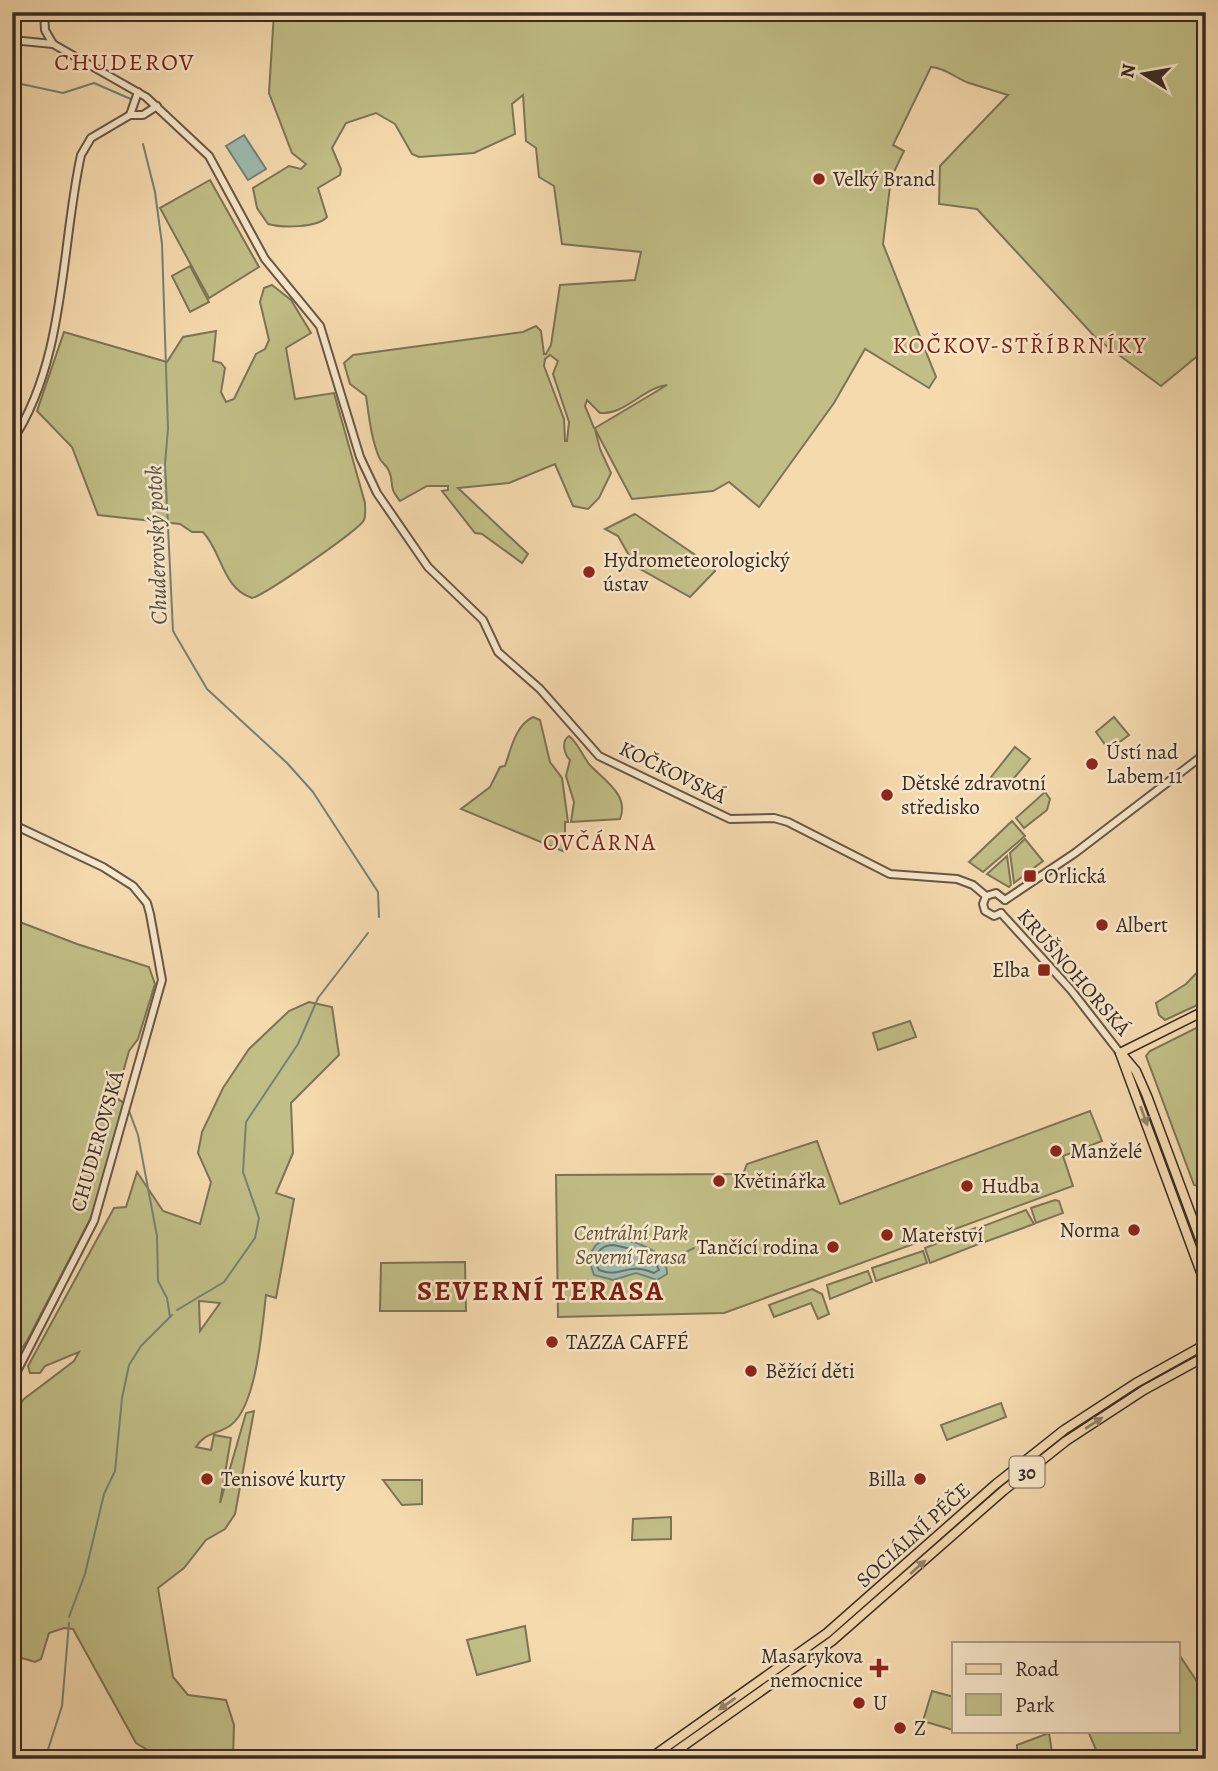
<svg xmlns="http://www.w3.org/2000/svg" width="1218" height="1771" viewBox="0 0 1218 1771" font-family="Alegreya,serif">
<rect width="100%" height="100%" fill="#f5daae"/>
<filter id="stains"><feTurbulence type="fractalNoise" baseFrequency=".00286" numOctaves="4"/><feColorMatrix values="0 0 0 0 .2 0 0 0 0 .09 0 0 0 0 .02 0 0 0 .5 -.17"/></filter>
<radialGradient id="worn" r=".72"><stop offset=".6" stop-color="#630" stop-opacity="0"/><stop offset="1" stop-color="#630" stop-opacity=".3"/></radialGradient>
<g fill="#c1be86" stroke="#7c7456" stroke-width="2" fill-rule="evenodd">
<path d="M 274,12 L 1206,12 L 1206,349 L 1161,386 L 1096,338 L 977,209 L 939,204 L 940,166 L 1008,95 C 995,91 982,87 969,83 C 955,78 946,68 931,67 L 893,145 L 904,151 L 891,178 L 883,244 L 936,377 L 929,388 L 865,349 L 834,403 L 759,507 L 729,482 L 713,491 L 632,499 L 595,429 L 600,449 L 611,473 L 599,498 L 588,509 L 573,506 L 555,464 L 509,483 L 458,488 L 528,554 L 522,563 L 482,534 L 475,533 L 442,491 L 448,490 L 448,486 L 427,486 L 400,501 C 387,485 395,484 389,471 C 387,465 381,463 379,457 C 371,438 369,416 366,396 L 350,384 L 344,363 L 353,355 L 523,332 L 536,326 L 541,331 L 544,354 L 546,354 L 551,345 L 560,285 L 635,280 L 641,252 L 562,244 L 554,186 L 539,177 L 536,148 L 526,141 L 523,95 L 512,104 L 515,134 L 474,153 L 419,157 L 412,154 L 395,124 L 376,113 L 346,123 L 332,148 L 341,169 L 340,175 L 318,188 L 327,217 C 317,228 282,228 268,224 L 257,208 L 253,188 L 289,166 L 301,169 L 306,164 L 292,153 L 269,93 ZM 550,355 L 558,361 L 553,374 L 569,422 L 567,441 L 565,441 L 564,419 L 544,366 L 545,359 ZM 667,385 L 595,428 L 594,428 L 585,406 L 587,400 L 600,413 C 625,415 643,388 667,385 Z"/>
<polygon points="210,180 259,267 209,298 160,208"/>
<polygon points="190,266 209,302 190,312 172,276"/>
<path d="M 272,285 L 291,300 L 311,333 L 286,348 L 295,399 L 334,393 L 365,503 C 365,508 366,516 364,520 C 359,530 265,595 252,598 C 222,588 222,552 203,532 L 192,532 L 180,524 L 98,515 L 72,447 L 37,411 L 64,332 L 167,362 L 183,337 L 216,331 L 213,361 L 221,363 L 225,368 L 221,392 L 226,402 L 234,399 L 256,354 L 265,349 L 269,340 L 260,302 L 264,288 Z"/>
<polygon points="635,514 713,567 715,571 690,597 635,566 618,536 605,529"/>
<path d="M 533,717 L 540,720 L 550,762 L 562,778 L 568,822 L 565,822 L 565,852 L 461,809 L 490,787 L 500,767 L 505,766 C 511,749 515,726 533,717 Z"/>
<polygon points="1114,717 1129,735 1109,750 1096,732"/>
<path d="M 569,736 C 578,743 582,755 589,764 C 602,779 630,794 620,819 L 571,822 L 574,802 L 566,776 L 570,760 C 564,754 561,741 569,736 Z"/>
<polygon points="1015,747 1030,759 1005,789 991,777"/>
<polygon points="1045,792 1050,799 1047,810 1024,828 1016,818"/>
<polygon points="1012,821 1025,836 983,872 969,862"/>
<polygon points="1025,839 1043,861 1014,883 1010,853"/>
<polygon points="1007,856 1011,885 1009,887 987,874"/>
<polygon points="12,919 77,944 149,967 155,984 138,1039 129,1051 117,1094 119,1100 125,1103 97,1206 27,1341 12,1362"/>
<polygon points="1206,963 1206,1001 1165,1020 1159,1015 1156,1003 1186,984"/>
<path d="M 309,1002 L 332,1007 L 339,1055 L 291,1103 L 293,1153 L 276,1193 L 294,1199 L 276,1298 L 266,1295 C 262,1327 257,1405 231,1425 C 219,1434 205,1432 196,1447 L 211,1450 L 214,1435 L 231,1438 L 220,1503 L 246,1413 L 254,1411 L 235,1514 L 225,1529 L 206,1540 L 184,1568 L 158,1588 L 173,1677 L 188,1695 L 226,1700 L 234,1725 L 233,1759 L 163,1759 L 136,1743 L 73,1629 L 64,1628 L 49,1633 L 41,1659 L 35,1662 L 12,1655 L 12,1408 L 16,1410 L 24,1399 L 74,1361 L 79,1352 L 45,1366 L 40,1373 L 30,1373 L 28,1366 L 114,1208 L 126,1207 L 137,1172 L 163,1211 L 200,1224 L 211,1182 L 198,1153 L 202,1132 L 223,1088 L 249,1049 L 289,1011 ZM 200,1301 L 220,1303 L 200,1331 L 199,1301 Z"/>
<polygon points="910,1021 916,1037 878,1050 873,1033"/>
<polygon points="1206,1023 1206,1188 1194,1185 1146,1056 1150,1051"/>
<polygon points="1090,1111 1102,1141 1063,1156 1073,1186 724,1313 558,1317 556,1175 743,1174 747,1164 817,1141 840,1204"/>
<polygon points="1055,1200 1059,1201 1063,1213 1036,1223 1031,1208"/>
<polygon points="1026,1210 1034,1224 982,1243 978,1228"/>
<polygon points="975,1228 979,1244 930,1263 925,1248"/>
<polygon points="923,1251 927,1263 876,1281 872,1268"/>
<polygon points="465,1262 466,1311 380,1311 381,1263"/>
<polygon points="868,1271 872,1282 830,1299 827,1285"/>
<polygon points="812,1289 822,1294 829,1314 818,1319 811,1303 774,1317 769,1305"/>
<polygon points="1001,1403 1006,1417 947,1440 941,1425"/>
<polygon points="383,1480 422,1480 422,1504 402,1505"/>
<polygon points="671,1517 671,1539 632,1540 633,1519"/>
<polygon points="525,1626 530,1661 477,1675 467,1640"/>
<polygon points="1178,1653 1206,1695 1206,1759 1100,1759 1088,1731 1178,1731"/>
<polygon points="932,1691 954,1697 953,1730 923,1721"/>
<polygon points="1049,1733 1053,1759 1017,1759 1017,1745"/>
</g>
<g fill="#9cbaae" stroke="#748178" stroke-width="2">
<polygon points="244,135 266,169 248,180 226,146"/>
<path d="M 606,1238 C 626,1238 668,1248 667,1274 L 657,1280 L 636,1273 L 613,1280 L 594,1275 L 588,1257 L 596,1245 Z"/>
</g>
<g fill="none" stroke-linecap="round" stroke-linejoin="round">
<path stroke="#6a726a" stroke-width="2" d="M 613,1245 C 629,1248 654,1253 659,1270 L 654,1273 C 626,1261 622,1279 599,1270 C 592,1258 599,1245 613,1245 Z"/>
<g stroke="#748178" stroke-width="2">
<polyline points="12,82 63,93 94,83 133,100"/>
<polyline points="143,144 155,192 162,244 168,429 165,464 173,631 207,689 287,763 313,792 378,892 379,917"/>
<polyline points="128,1108 138,1135 157,1236 158,1281 167,1298 170,1317"/>
<polyline points="665,1263 694,1248"/>
<polyline points="177,1310 224,1282 255,1238 259,1218 243,1172 246,1122 298,1044 318,998 368,933"/>
<polyline points="69,1617 85,1574 104,1494 115,1471 122,1398 129,1365 141,1346 172,1315"/>
<polyline points="45,1759 62,1706 69,1623"/>
</g>
<g stroke="#675748" stroke-width="10">
<g id="minor">
<polyline points="44,12 45,30 53,44 146,97 209,156 265,259 320,326 360,457 377,493 428,567 483,620 498,652 540,689 599,756 730,819 774,818 788,822 890,874 957,879 973,885 986,896"/>
<polyline points="12,40 53,44"/>
<polyline points="130,115 143,115 157,106"/>
<path d="M 12,441 C 66,361 61,245 81,155 L 91,138 L 130,115 L 138,92"/>
<polyline points="12,824 103,867 133,886 147,903 150,914 162,980 94,1221 12,1381"/>
<polyline points="986,896 983,904 985,911 994,916 1001,913"/>
<polyline points="986,896 996,893 1005,900"/>
<polyline points="1005,900 1075,853 1206,753"/>
<polyline points="1001,913 1071,990 1120,1053"/>
</g>
</g>
<g stroke="#382b26" stroke-width="11">
<g id="major">
<polyline points="1120,1053 1206,1286"/>
<polyline points="1120,1053 1206,1010"/>
<polyline points="1121,1053 1136,1071 1147,1096 1206,1255"/>
<polyline points="649,1759 827,1633 996,1484 1064,1430 1136,1383 1206,1344"/>
<polyline points="665,1759 832,1641 1003,1491 1066,1441 1144,1390 1206,1356"/>
</g>
</g>
<use href="#minor" stroke="#f8e7ca" stroke-width="6"/>
<use href="#major" stroke="#f5daae" stroke-width="8"/>
</g>
<defs><path id="oneway-solid" d="M-6-.8H1V-3.2L6.5 0L1 3.2V.8H-6Z" transform="scale(1.75)"/></defs>
<g fill="#96826a">
<use href="#oneway-solid" transform="translate(1144 1116) rotate(70)"/>
<use href="#oneway-solid" transform="translate(1094 1423) rotate(-33)"/>
<use href="#oneway-solid" transform="translate(918 1567) rotate(-42)"/>
<use href="#oneway-solid" transform="translate(727 1704) rotate(145)"/>
</g>
<g fill="#8f2418" stroke="#f8e7ca" stroke-width="2.5">
<circle cx="819" cy="179" r="7"/>
<circle cx="589" cy="572" r="7"/>
<circle cx="1092" cy="764" r="7"/>
<circle cx="887" cy="795" r="7"/>
<rect x="1023" y="869" width="14" height="14" rx="3.5"/>
<circle cx="1102" cy="925" r="7"/>
<rect x="1037" y="963" width="14" height="14" rx="3.5"/>
<circle cx="1056" cy="1151" r="7"/>
<circle cx="719" cy="1181" r="7"/>
<circle cx="967" cy="1186" r="7"/>
<circle cx="1134" cy="1230" r="7"/>
<circle cx="887" cy="1235" r="7"/>
<circle cx="833" cy="1247" r="7"/>
<circle cx="552" cy="1342" r="7"/>
<circle cx="751" cy="1371" r="7"/>
<circle cx="207" cy="1479" r="7"/>
<circle cx="920" cy="1479" r="7"/>
<path d="M875.5 1657.5h7v7h7v7h-7v7h-7v-7h-7v-7h7z"/>
<circle cx="859" cy="1703" r="7"/>
<circle cx="900" cy="1728" r="7"/>
</g>
<g text-anchor="middle" stroke-width="5" stroke-linejoin="round" paint-order="stroke">
<rect fill="#f8e7ca" stroke="#726357" stroke-width="2" x="1009.5" y="1456.5" width="35" height="31" rx="5"/>
<g font-size="19" font-weight="bold" fill="#382b26">
<text x="1027" y="1479">30</text>
</g>
<g font-size="21" fill="#382b26" stroke="#f8e7ca" text-anchor="start">
<text x="833" y="186">Velký Brand</text>
<text x="603" y="567">Hydrometeorologický<tspan x="603" dy="24">ústav</tspan></text>
<text x="1106" y="759">Ústí nad<tspan x="1106" dy="24">Labem 11</tspan></text>
<text x="901" y="790">Dětské zdravotní<tspan x="901" dy="24">středisko</tspan></text>
<text x="1044" y="883">Orlická</text>
<text x="1116" y="932">Albert</text>
<text x="1030" y="977" text-anchor="end">Elba</text>
<text x="1070" y="1158">Manželé</text>
<text x="733" y="1188">Květinářka</text>
<text x="981" y="1193">Hudba</text>
<text x="1120" y="1237" text-anchor="end">Norma</text>
<text x="901" y="1242">Mateřství</text>
<text x="819" y="1254" text-anchor="end">Tančící rodina</text>
<text x="566" y="1349">TAZZA CAFFÉ</text>
<text x="765" y="1378">Běžící děti</text>
<text x="221" y="1486">Tenisové kurty</text>
<text x="906" y="1486" text-anchor="end">Billa</text>
<text x="863" y="1663" text-anchor="end">Masarykova<tspan x="863" dy="24">nemocnice</tspan></text>
<text x="873" y="1710">U</text>
<text x="914" y="1735">Z</text>
</g>
<g font-size="21" fill="#382b26" stroke="#f8e7ca">
<text transform="translate(673 772) rotate(26)" y="7">KOČKOVSKÁ</text>
<text transform="translate(1074 972) rotate(49)" y="7">KRUŠNOHORSKÁ</text>
<text transform="translate(97 1141) rotate(-74)" y="7">CHUDEROVSKÁ</text>
<text transform="translate(913 1535) rotate(-42)" y="7">SOCIÁLNÍ PÉČE</text>
</g>
<g font-size="21" font-style="italic" fill="#5a503e" stroke="#f8e7ca">
<text x="631" y="1240">Centrální Park<tspan x="631" dy="24">Severní Terasa</tspan></text>
</g>
<g font-size="23" letter-spacing="2" fill="#7a1f14" stroke="#f8e7ca">
<text x="1020" y="353">KOČKOV-STŘÍBRNÍKY</text>
<text x="600" y="850">OVČÁRNA</text>
</g>
<g font-size="23" font-style="italic" fill="#514f48" stroke="#f8e7ca">
<text transform="translate(156 545) rotate(-92)" y="8">Chuderovský potok</text>
</g>
<g font-size="24" letter-spacing="2" fill="#7a1f14" stroke="#f8e7ca">
<text x="125" y="70">CHUDEROV</text>
</g>
<g font-size="28" font-weight="bold" letter-spacing="2" fill="#7a1f14" stroke="#f8e7ca">
<text x="541" y="1300">SEVERNÍ TERASA</text>
</g>
</g>
<rect width="1218" height="1771" fill="none" stroke="#f5daae" stroke-width="42"/>
<rect x="14" y="14" width="1190" height="1743" fill="none" stroke="#382b26" stroke-width="3.5"/>
<rect x="21" y="21" width="1176" height="1729" fill="none" stroke="#382b26" stroke-width="2"/>
<rect x="952" y="1642" width="228" height="91" fill="#f8e7ca" stroke="#ab9c88" stroke-width="2"/>
<rect x="966" y="1664" width="35" height="10" fill="#f5daae" stroke="#ab9c88" stroke-width="2"/>
<text x="1015" y="1676" font-size="21" fill="#382b26">Road</text>
<rect x="966" y="1694" width="35" height="21" fill="#c1be86" stroke="#ab9c88" stroke-width="2"/>
<text x="1015" y="1712" font-size="21" fill="#382b26">Park</text>
<g transform="translate(1144 74) rotate(281)" stroke="#f8e7ca" stroke-width="5" paint-order="stroke">
<path d="M0-5L12 26L0 18L-12 26Z" fill="#382b26"/>
<text y="-10" font-size="19" font-weight="bold" text-anchor="middle" fill="#382b26">N</text>
</g>
<rect width="100%" height="100%" filter="url(#stains)"/>
<rect width="100%" height="100%" fill="url(#worn)"/>
</svg>
